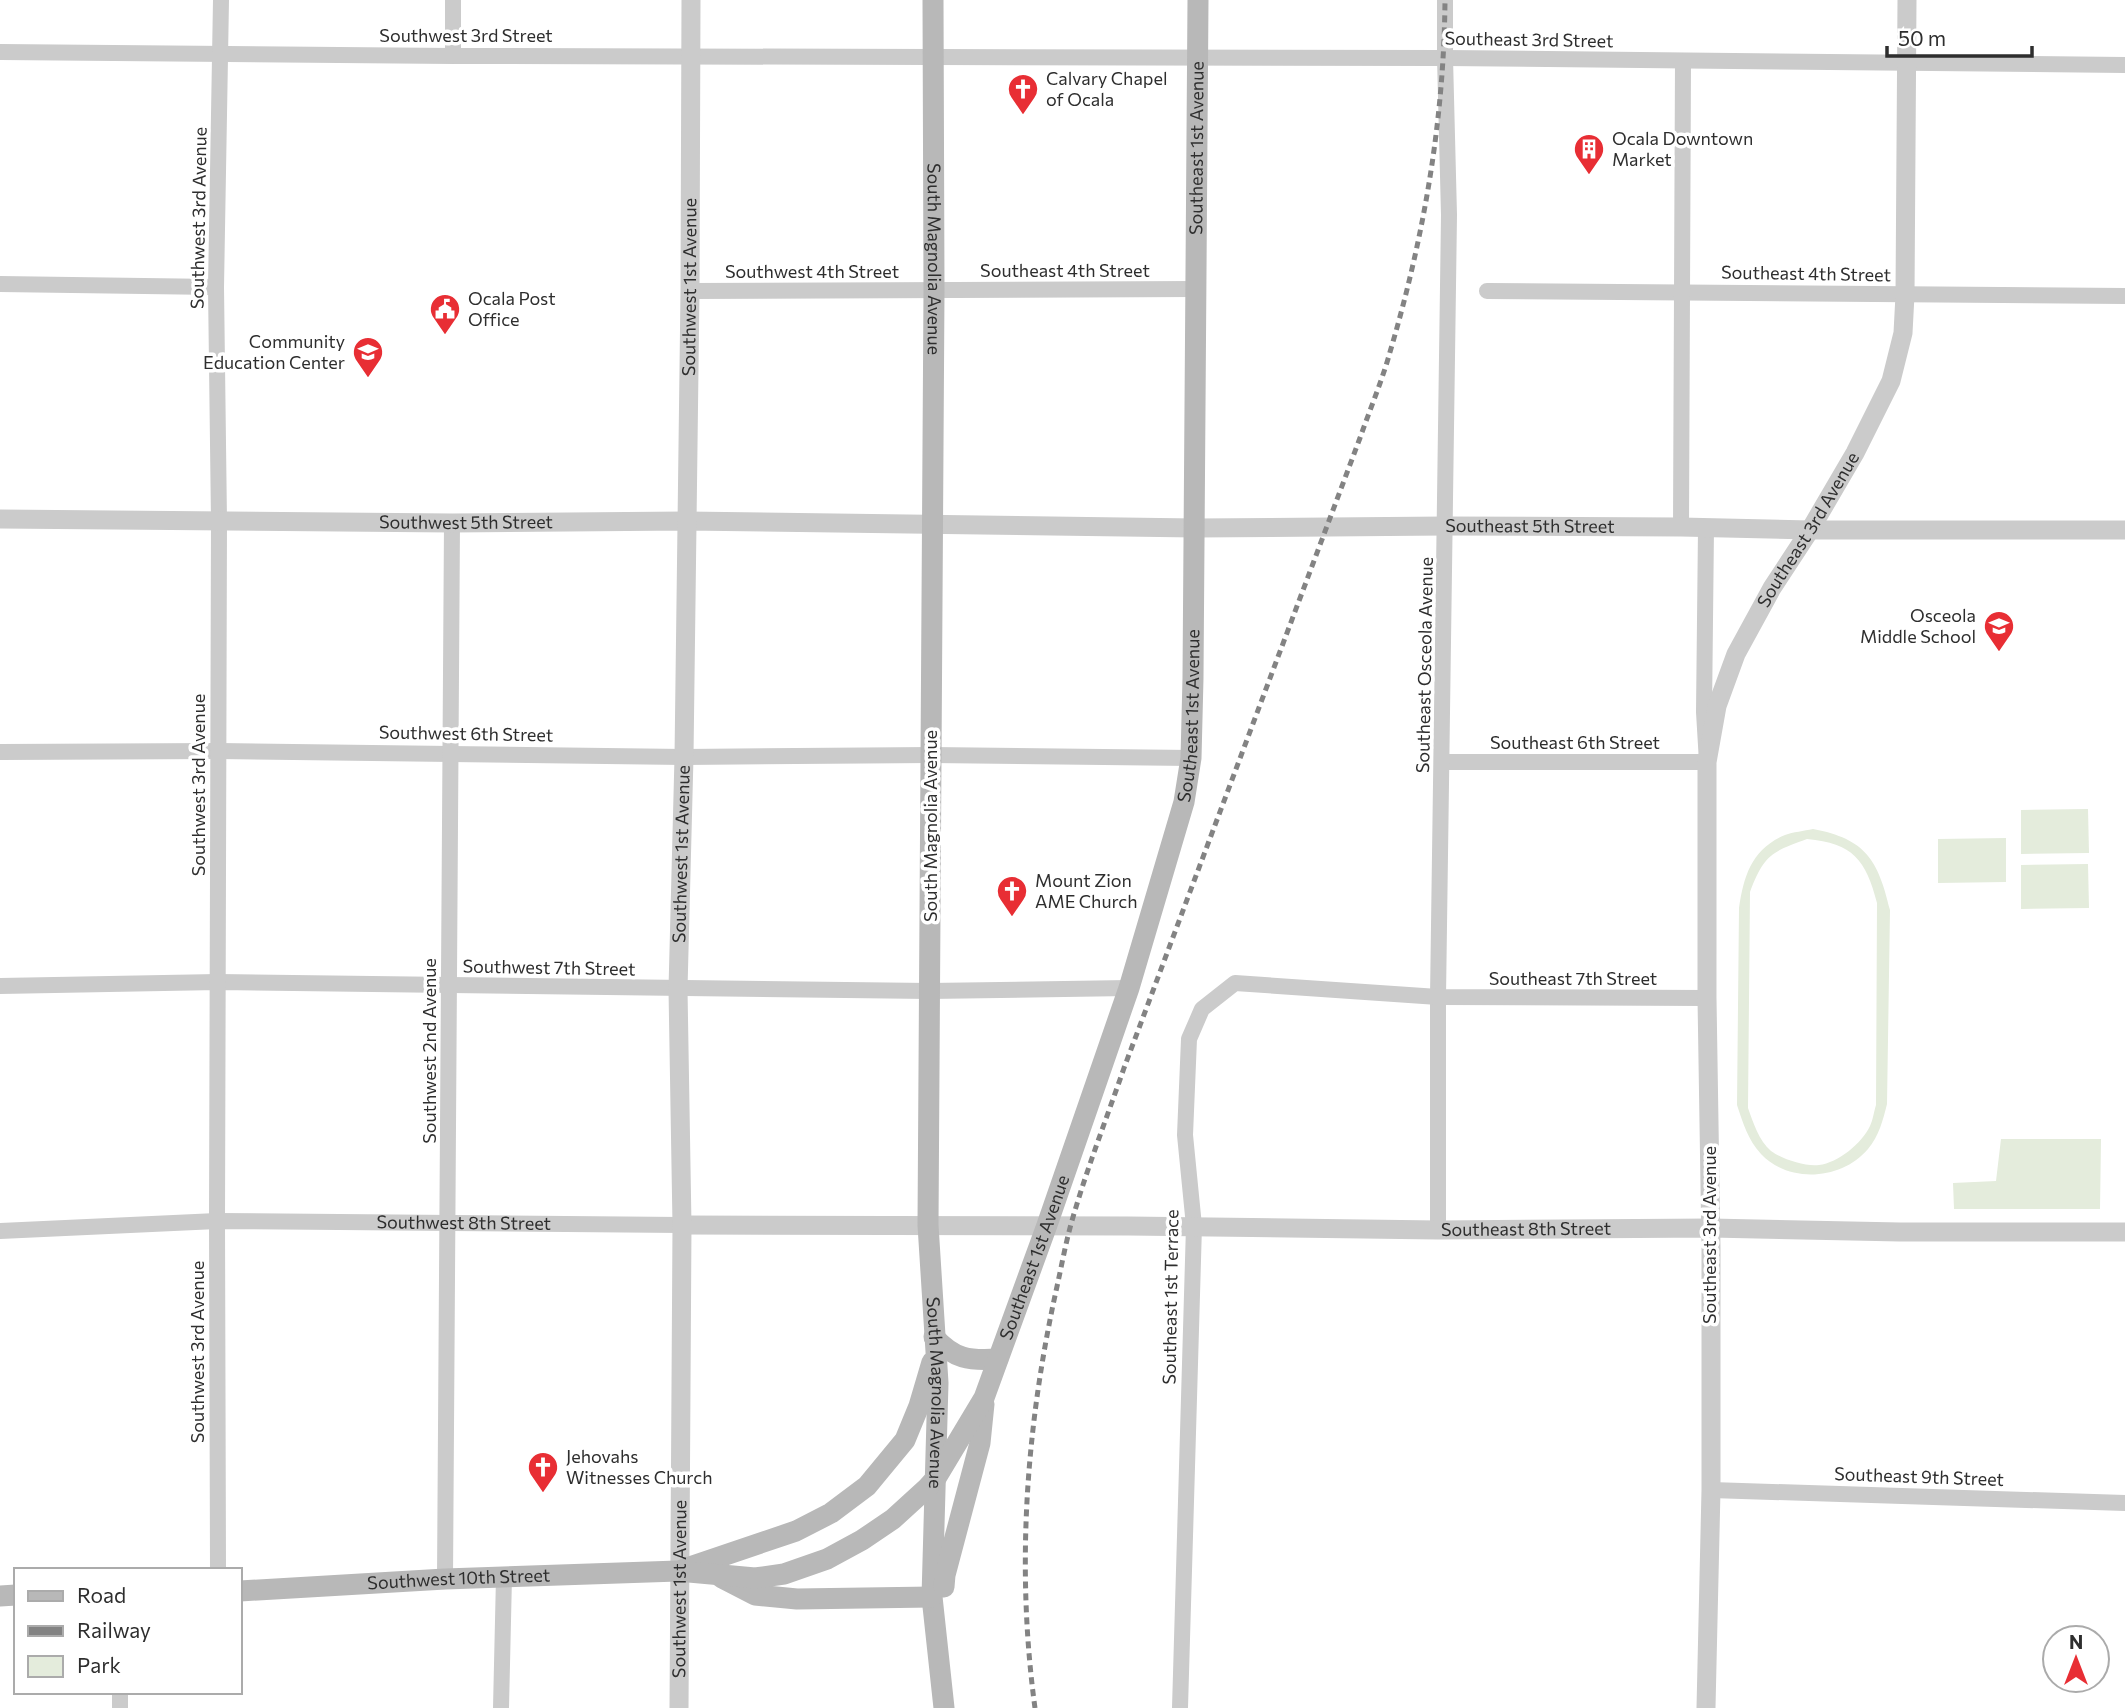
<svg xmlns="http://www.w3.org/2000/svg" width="2125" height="1708" viewBox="0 0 2125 1708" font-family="Commissioner,sans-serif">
<rect width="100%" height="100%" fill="#fff"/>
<g fill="#e4ecdc" fill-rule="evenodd">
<polygon points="2088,809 2089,853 2021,854 2021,810"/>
<path d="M 1813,829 C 1866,839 1878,860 1890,910 L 1887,1104 C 1883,1120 1879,1136 1868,1149 C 1842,1180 1789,1184 1761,1154 C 1748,1140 1743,1123 1737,1105 L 1739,908 C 1744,875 1752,849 1785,835 C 1793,832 1804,831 1813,829 ZM 1807,839 C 1853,843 1866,860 1877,903 L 1876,1105 C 1874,1111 1873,1120 1870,1126 C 1862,1143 1838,1163 1819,1165 C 1806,1167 1782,1159 1771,1151 C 1759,1141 1753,1122 1748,1108 L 1750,892 C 1764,855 1771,852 1807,839 Z"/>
<polygon points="2006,838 2006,882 1938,883 1938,839"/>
<polygon points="2088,864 2089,908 2021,909 2021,865"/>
<polygon points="2001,1139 2101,1139 2100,1209 1954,1209 1953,1183 1996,1181"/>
</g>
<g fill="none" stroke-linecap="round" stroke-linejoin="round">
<g stroke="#cbcbcb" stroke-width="16">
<polyline points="0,52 453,56 1445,58 2125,65"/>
<polyline points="453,56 453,0"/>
<polyline points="0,284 216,287"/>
<polyline points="690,291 1196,289"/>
<polyline points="1487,291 2125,296"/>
<polyline points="1681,527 1683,61"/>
<polyline points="0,752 219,751 684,757 932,755 1191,758"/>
<polyline points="1443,762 1707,762 1704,712 1706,528"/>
<polyline points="0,986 218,982 929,991 1129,988"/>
<polyline points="1438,1230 1438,997 1449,215 1445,58 1445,0"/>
<path id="s1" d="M 0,1231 L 217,1221 L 682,1225"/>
<polyline points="1711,1490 2125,1503"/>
<polyline points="218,1570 217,1221 219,521 216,287 221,0"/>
<polyline points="445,1579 452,523"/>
<polyline points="120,1708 120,1692"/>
<polyline points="501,1708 504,1577"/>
<polyline points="1180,1708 1194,1226 1185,1135 1189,1039 1202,1009 1235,983 1438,997 1707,998"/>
</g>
<g stroke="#cbcbcb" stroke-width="19">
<path id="s2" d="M 0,519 L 452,523 L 686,521 L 1195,528 L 1446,526 L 1681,527 L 1810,530 L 2125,530"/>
<path id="s3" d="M 682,1225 L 1129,1226 L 1438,1230 L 1711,1228 L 1900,1232 L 2125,1232"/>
<path id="s4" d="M 679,1708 L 682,1225 L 678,989 L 684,757 L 690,291 L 691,0"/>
<path id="s5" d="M 1706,1708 L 1711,1490 L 1711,1248 L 1707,998 L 1707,762 L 1717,706 L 1736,654 L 1772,588 L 1810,530 L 1855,453 L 1891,381 L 1903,333 L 1905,295 L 1907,0"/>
</g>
<g stroke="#b8b8b8" stroke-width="21">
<path id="s6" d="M 933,0 L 934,291 L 928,1225 L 938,1383 L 932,1597 L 944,1708"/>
<path d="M 934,1337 C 954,1359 969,1361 998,1359"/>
<polyline points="684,1569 796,1531 831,1513 867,1486 905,1440 919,1406 932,1362"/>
<polyline points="722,1578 755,1595 797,1599 932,1597"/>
<polyline points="944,1587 945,1575 980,1443 984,1404"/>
<path id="s7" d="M 240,1591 L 445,1579 L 678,1571 L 755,1578 L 784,1574 L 827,1559 L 862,1540 L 893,1519 L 927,1488 L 936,1478 L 984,1398 L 1047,1225 L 1129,988 L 1184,802 L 1191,758 L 1193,678 L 1198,0"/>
<polyline points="0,1596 16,1595"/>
</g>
<path stroke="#838383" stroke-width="5" stroke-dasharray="7 5" stroke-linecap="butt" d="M 1035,1708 C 1016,1569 1026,1428 1056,1291 C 1061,1269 1065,1246 1071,1224 C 1086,1171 1106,1120 1124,1068 L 1360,438 C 1370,409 1382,381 1390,352 C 1424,237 1444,120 1445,0"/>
</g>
<defs>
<g id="church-pin" transform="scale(1.575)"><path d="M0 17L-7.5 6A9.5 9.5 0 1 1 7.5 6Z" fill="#e82e34" stroke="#fff"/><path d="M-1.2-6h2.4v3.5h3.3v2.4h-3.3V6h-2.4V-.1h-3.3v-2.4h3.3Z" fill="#fff"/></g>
<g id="building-pin" transform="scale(1.575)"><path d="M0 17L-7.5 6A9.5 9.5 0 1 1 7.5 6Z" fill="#e82e34" stroke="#fff"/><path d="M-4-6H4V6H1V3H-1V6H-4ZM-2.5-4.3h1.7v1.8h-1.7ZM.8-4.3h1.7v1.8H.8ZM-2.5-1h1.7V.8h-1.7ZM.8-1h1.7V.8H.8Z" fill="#fff"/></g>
<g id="civic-pin" transform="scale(1.575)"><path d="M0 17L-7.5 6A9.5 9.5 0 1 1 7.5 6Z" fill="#e82e34" stroke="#fff"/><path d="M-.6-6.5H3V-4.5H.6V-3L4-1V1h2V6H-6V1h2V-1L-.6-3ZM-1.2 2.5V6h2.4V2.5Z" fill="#fff"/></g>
<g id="school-pin" transform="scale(1.575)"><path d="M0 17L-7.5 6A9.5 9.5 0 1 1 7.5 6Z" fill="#e82e34" stroke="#fff"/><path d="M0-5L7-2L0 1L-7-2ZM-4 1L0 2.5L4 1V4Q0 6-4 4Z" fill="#fff"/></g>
</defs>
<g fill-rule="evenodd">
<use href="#church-pin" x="1023" y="89"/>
<use href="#building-pin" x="1589" y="149"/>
<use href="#civic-pin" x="445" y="309"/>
<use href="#school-pin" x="368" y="352"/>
<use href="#school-pin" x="1999" y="626"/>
<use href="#church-pin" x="1012" y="891"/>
<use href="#church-pin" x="543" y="1467"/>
</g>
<g text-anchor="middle" stroke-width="7" stroke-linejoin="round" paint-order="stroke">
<g font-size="18" fill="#2e2e2e" stroke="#fff">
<text x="466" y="42">Southwest 3rd Street</text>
<text transform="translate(1529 40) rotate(1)" y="6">Southeast 3rd Street</text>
<text dy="6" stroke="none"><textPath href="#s7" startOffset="2104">Southeast 1st Avenue</textPath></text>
<text transform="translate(199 218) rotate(-89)" y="6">Southwest 3rd Avenue</text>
<text dy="6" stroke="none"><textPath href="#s6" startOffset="259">South Magnolia Avenue</textPath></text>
<text x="1065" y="277">Southeast 4th Street</text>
<text x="812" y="278">Southwest 4th Street</text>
<text transform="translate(1806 274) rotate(1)" y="6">Southeast 4th Street</text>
<text dy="6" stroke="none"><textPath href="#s4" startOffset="1421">Southwest 1st Avenue</textPath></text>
<text dy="6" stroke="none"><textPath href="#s2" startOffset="466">Southwest 5th Street</textPath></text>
<text dy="6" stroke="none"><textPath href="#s2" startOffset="1530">Southeast 5th Street</textPath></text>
<text dy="6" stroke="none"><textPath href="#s5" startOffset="1202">Southeast 3rd Avenue</textPath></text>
<text transform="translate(1425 665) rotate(-89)" y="6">Southeast Osceola Avenue</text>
<text dy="6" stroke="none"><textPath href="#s7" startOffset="1536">Southeast 1st Avenue</textPath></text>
<text transform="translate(466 734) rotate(1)" y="6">Southwest 6th Street</text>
<text x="1575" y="749">Southeast 6th Street</text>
<text transform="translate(199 785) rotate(-90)" y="6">Southwest 3rd Avenue</text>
<text transform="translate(931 826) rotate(-90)" y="6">South Magnolia Avenue</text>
<text dy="6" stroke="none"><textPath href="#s4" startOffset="854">Southwest 1st Avenue</textPath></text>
<text transform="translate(549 968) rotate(1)" y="6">Southwest 7th Street</text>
<text x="1573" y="985">Southeast 7th Street</text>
<text transform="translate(430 1051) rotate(-90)" y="6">Southwest 2nd Avenue</text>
<text dy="6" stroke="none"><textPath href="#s1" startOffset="464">Southwest 8th Street</textPath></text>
<text dy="6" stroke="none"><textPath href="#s3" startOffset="844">Southeast 8th Street</textPath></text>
<text transform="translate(1710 1235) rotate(-90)" y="6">Southeast 3rd Avenue</text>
<text dy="6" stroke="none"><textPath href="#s7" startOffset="970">Southeast 1st Avenue</textPath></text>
<text transform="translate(1171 1297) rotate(-89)" y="6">Southeast 1st Terrace</text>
<text transform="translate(198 1352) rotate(-90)" y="6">Southwest 3rd Avenue</text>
<text dy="6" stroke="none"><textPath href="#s6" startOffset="1393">South Magnolia Avenue</textPath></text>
<text transform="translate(1919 1477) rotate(2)" y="6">Southeast 9th Street</text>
<text dy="6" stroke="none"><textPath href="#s7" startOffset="219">Southwest 10th Street</textPath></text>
<text dy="6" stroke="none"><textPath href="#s4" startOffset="119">Southwest 1st Avenue</textPath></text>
</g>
<g font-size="18" fill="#2e2e2e" stroke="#fff" text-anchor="start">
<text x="1046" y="85">Calvary Chapel<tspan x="1046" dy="21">of Ocala</tspan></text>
<text x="1612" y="145">Ocala Downtown<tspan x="1612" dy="21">Market</tspan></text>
<text x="468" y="305">Ocala Post<tspan x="468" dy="21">Office</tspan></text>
<text x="345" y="348" text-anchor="end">Community<tspan x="345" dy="21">Education Center</tspan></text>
<text x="1976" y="622" text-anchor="end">Osceola<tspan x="1976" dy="21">Middle School</tspan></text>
<text x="1035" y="887">Mount Zion<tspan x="1035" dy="21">AME Church</tspan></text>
<text x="566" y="1463">Jehovahs<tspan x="566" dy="21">Witnesses Church</tspan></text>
</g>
</g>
<rect x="14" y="1568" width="228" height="126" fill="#ffffff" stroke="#ababab" stroke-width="2"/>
<rect x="28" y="1591" width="35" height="10" fill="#b8b8b8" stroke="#ababab" stroke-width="2"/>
<text x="77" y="1603" font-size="21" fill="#2e2e2e">Road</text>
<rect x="28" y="1626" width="35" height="10" fill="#838383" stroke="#ababab" stroke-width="2"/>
<text x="77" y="1638" font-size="21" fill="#2e2e2e">Railway</text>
<rect x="28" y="1656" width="35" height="21" fill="#e4ecdc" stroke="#ababab" stroke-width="2"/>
<text x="77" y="1673" font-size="21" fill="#2e2e2e">Park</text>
<g transform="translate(2076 1659)"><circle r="33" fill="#ffffff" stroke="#ababab" stroke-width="2"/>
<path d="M0-5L12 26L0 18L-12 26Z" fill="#e82e34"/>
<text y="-10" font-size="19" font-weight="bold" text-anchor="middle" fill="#2e2e2e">N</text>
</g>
<path d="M1887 46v10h145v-10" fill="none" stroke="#2e2e2e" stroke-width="3.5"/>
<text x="1898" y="46" font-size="21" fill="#2e2e2e" stroke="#ffffff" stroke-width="5" paint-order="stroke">50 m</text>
</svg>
